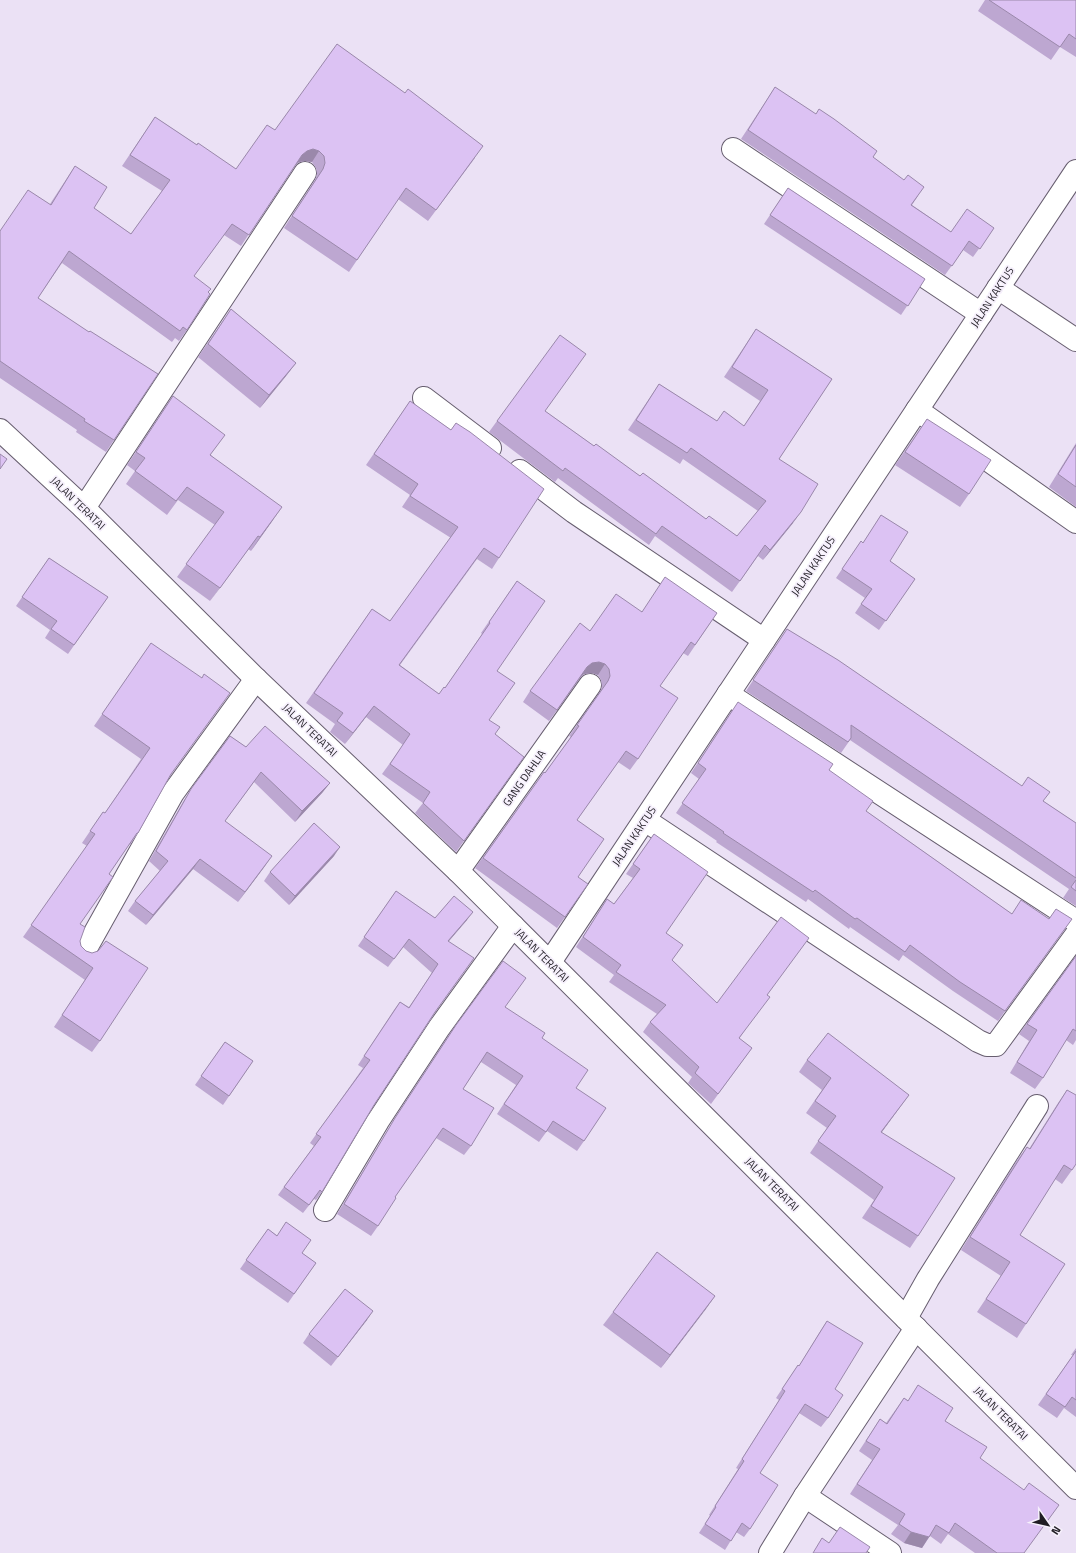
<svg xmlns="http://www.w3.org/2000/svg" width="1076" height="1553" viewBox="0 0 1076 1553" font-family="'Titillium Web',sans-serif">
<rect width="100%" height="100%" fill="#ebe1f5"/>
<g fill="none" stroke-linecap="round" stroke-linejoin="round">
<g stroke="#675e6f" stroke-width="24">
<g id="street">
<polyline points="733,149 981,314"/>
<polyline points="998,288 1076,340"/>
<polyline points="424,398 490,448"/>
<polyline points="917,410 1076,522"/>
<polyline points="0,430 84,508 256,679 458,871 1076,1488"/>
<polyline points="520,471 574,512 764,640"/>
<polyline points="84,508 305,173"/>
<polyline points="728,694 1076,921"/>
<polyline points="645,820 978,1041 987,1045 996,1045 1076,935"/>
<polyline points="458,871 590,685"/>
<polyline points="84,952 173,793 256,679"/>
<polyline points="550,962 1076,171"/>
<polyline points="325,1210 378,1121 439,1028 513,926"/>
<polyline points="906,1318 928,1279 1037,1106"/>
<polyline points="805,1496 890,1553"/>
<polyline points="770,1553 805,1496 916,1328"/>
</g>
</g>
<use href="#street" stroke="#fff" stroke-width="22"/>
</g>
<g fill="#bda7d1">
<polygon points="985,0 1076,0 1076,57 1060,47 1051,60 978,11"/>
<polygon points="775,87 873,157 918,196 912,205 951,232 994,228 973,257 963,250 945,275 741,139"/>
<polygon points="155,117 197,145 236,169 275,130 475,158 428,221 398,199 349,272 284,228 315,180 317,174 316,168 312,162 305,161 299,162 295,165 241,246 224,235 194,276 208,293 187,330 179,341 175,338 172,342 62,263 38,298 114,440 106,452 76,432 77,430 0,378 0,231 50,204 67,178 75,166 94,208 131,234 162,191 122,166"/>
<polygon points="788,188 925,279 901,315 764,224"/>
<polygon points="231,309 296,363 286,376 260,408 198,357"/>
<polygon points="756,329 832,379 779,459 793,523 763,560 758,556 732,592 655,536 649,545 558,478 555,482 489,432 497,421 545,411 594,446 706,519 737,536 758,511 683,459 680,464 628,430 659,384 717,421 744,426 760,401 724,377"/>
<polygon points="173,396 211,455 273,520 251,551 248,549 210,601 177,577 215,525 178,500 167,515 126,484 135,471 127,465"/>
<polygon points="410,401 451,430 456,423 499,558 492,569 477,559 400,665 439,694 445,688 482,634 481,633 517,581 497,671 489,720 495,734 524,757 456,852 415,813 423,803 382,774 403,745 366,717 345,744 330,732 335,724 306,703 372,609 390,621 451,538 402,507 410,495 366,465"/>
<polygon points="927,419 969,494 960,507 895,465"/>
<polygon points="1076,443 1076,507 1049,487"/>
<polygon points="881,515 890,561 915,579 879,630 855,613 865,598 836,578 861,541 863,543"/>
<polygon points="49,558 108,597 68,654 45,638 50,630 16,606"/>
<polygon points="641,611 717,613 688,656 683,653 660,686 638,759 630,770 618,762 577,820 578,877 565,917 557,928 475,868 544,772 545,773 571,737 569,736 600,692 602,687 601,680 598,675 592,673 584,674 580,678 549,721 523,702 530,691"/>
<polygon points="787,629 1076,823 1076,906 1063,898 1069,889 850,740 841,753 746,691"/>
<polygon points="151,643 170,776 138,833 130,845 129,844 109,874 80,924 80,941 81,946 86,951 92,953 100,1041 92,1052 54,1027 85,980 23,937 87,846 82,843 103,812 105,813 141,759 94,726"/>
<polygon points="732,711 829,770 866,811 1012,914 1049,919 1072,919 998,1021 953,991 903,955 899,961 850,927 849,929 808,899 806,902 716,842 717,841 676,813 699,779 691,773"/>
<polygon points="230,736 246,747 330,783 322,793 295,822 254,782 225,821 265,866 238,902 193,869 146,925 128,911 135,901 160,871 149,861 184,800"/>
<polygon points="654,834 666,933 672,960 717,1003 768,995 739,1039 752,1048 711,1104 688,1083 692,1077 643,1032 650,1022 657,1014 609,982 614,975 576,947 607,899 614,904 633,878 626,874"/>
<polygon points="334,856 289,905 264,881 270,872"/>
<polygon points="396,891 435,918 467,920 449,941 433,1016 374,1105 322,1192 316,1200 314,1199 303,1213 278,1195 314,1146 310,1143 363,1068 358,1065 394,1010 400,1002 409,1007 432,973 403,947 388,967 358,946"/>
<polygon points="1076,956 1076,1040 1073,1045 1066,1040 1043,1078 1035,1089 1010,1073 1029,1041 1019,1034"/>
<polygon points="503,961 505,1007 542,1038 576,1088 584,1141 577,1151 547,1131 539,1142 497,1114 516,1085 481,1062 463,1089 471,1146 464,1155 436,1138 395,1197 378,1226 371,1236 337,1214 389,1128 449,1035"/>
<polygon points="225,1042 253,1061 223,1105 195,1085"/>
<polygon points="807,1060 909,1095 882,1132 918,1236 910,1248 862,1218 874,1200 810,1153 827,1128 806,1113 822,1090 799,1072"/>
<polygon points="1067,1090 1072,1170 1062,1184 1055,1179 1020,1235 1026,1324 1017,1338 977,1312 1001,1276 961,1250 1017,1160 1027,1147 1029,1149 1058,1103"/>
<polygon points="268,1229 316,1263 288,1303 240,1269"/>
<polygon points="715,1296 661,1368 603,1325 613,1312"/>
<polygon points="367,1320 331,1366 303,1343 309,1334"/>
<polygon points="827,1321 835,1389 828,1418 821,1427 799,1413 760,1473 750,1529 744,1537 736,1532 725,1550 699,1533 710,1516 709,1515 738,1469 736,1468 779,1400 776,1398 798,1365 799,1366 821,1330"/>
<polygon points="1076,1348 1076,1417 1064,1408 1057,1418 1038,1405 1073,1355 1071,1355"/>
<polygon points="904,1398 945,1421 980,1458 1024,1553 975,1553 948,1534 941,1544 930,1536 922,1548 904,1543 891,1534 898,1525 850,1494 872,1460 859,1451 880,1419 886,1423"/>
</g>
<g fill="#9a88aa">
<polygon points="313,149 319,151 312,162 305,161 299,162 295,166 302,155 307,151"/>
<polygon points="296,363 286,376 260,408 269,395"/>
<polygon points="282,507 273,520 251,551 260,537"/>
<polygon points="801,512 793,523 763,560 770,550"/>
<polygon points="258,536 248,549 210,601 220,588"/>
<polygon points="599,662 605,664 598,675 592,673 584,674 580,678 549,721 587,667 592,663"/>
<polygon points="374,706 366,717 345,744 353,733"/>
<polygon points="330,783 322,793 295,822 302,811"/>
<polygon points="340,847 334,856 289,905 295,896"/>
<polygon points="272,856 265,866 238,902 245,892"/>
<polygon points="200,859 193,869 146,925 153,915"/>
<polygon points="473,912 467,920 442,949 448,941"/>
<polygon points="909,1095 900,1107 873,1144 881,1132"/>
<polygon points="715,1296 706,1309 661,1368 670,1355"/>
<polygon points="373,1311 367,1320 331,1366 338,1357"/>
<polygon points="911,1532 929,1537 922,1548 904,1543"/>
</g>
<g fill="#dcc2f3" stroke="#9a88aa">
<polygon points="989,0 1076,0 1076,39 1069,34 1060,47"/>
<polygon points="337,44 405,93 408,89 483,146 436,210 406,188 357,260 292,216 323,169 325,163 324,156 319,151 313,149 307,151 302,155 249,235 232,224 194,276 211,289 208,292 210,294 187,330 183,327 180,331 69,251 38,298 89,332 90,331 158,374 114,440 84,421 85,419 0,361 0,231 28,190 51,205 75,166 107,187 94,208 131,234 170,180 130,155 155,117 197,145 198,143 236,169 267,125 275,130"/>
<polygon points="775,87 816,114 819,109 834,119 877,151 873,157 904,180 908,175 924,187 911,205 951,232 967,209 994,228 980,249 969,241 952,266 748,130"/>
<polygon points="788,188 925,279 908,306 770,215"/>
<polygon points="231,309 296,363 269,395 208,344"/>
<polygon points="756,329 832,379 779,459 818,484 801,512 770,550 765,545 740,581 662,526 656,534 565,468 563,471 497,421 560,335 586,354 545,411 594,446 596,444 640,476 643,473 706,519 709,516 737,536 766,501 691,448 687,453 636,420 659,384 717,421 724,411 744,426 768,390 732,367"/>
<polygon points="173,396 225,435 210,455 282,507 260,537 258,536 220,588 186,564 224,512 187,487 176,501 135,471 145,458 136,452"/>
<polygon points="410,401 451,430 456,423 470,432 544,489 499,558 484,548 399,665 439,694 444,687 445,688 490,623 489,622 517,581 545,601 497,671 515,683 489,720 500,727 495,734 524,757 464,841 423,803 430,792 390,764 410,734 374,706 353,733 337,721 343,713 314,693 372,609 390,621 458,527 410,496 418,484 374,454"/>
<polygon points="927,419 991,460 969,494 905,452"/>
<polygon points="1076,445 1076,487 1058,474"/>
<polygon points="0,454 7,459 0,469"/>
<polygon points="881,515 908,532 890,561 915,579 886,621 861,604 872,589 842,569 861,541 863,543"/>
<polygon points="49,558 108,597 74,645 51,629 57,621 22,597"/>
<polygon points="665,577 717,613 695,645 691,642 660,686 678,698 638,759 626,751 577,820 604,839 578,877 588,884 565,917 483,858 544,772 545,773 579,726 577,725 608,681 610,676 609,669 605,664 599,662 592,663 587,667 557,710 530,691 580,623 590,631 616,594 642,612"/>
<polygon points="787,629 838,660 1022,786 1028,777 1050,792 1043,801 1076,823 1076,878 851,725 851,738 848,742 753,680"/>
<polygon points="151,643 202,678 204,674 230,693 171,774 138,833 137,833 109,874 113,877 80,924 85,927 80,941 81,946 86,951 92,953 98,951 106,941 148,968 100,1041 62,1015 93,968 31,925 95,834 90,831 103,812 105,813 150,748 102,714"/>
<polygon points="738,702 833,764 829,770 873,801 866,811 1012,914 1021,900 1049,919 1056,909 1072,919 1005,1011 960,982 910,945 905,952 857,918 855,919 815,890 813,892 723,833 724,832 682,803 706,769 698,763"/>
<polygon points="265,726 330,783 302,811 261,772 225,821 272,856 245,892 200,859 153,915 135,901 168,861 156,851 191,789 230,736 246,747"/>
<polygon points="314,823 340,847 295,896 270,872"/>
<polygon points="654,834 708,872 666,933 683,945 672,960 717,1003 781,917 809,938 767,995 770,997 739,1038 752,1048 718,1094 695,1073 699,1067 650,1022 666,1005 616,972 621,965 583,937 607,899 614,904 640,869 633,864"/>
<polygon points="1076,880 1076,891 1071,887"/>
<polygon points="396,891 435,918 454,896 473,912 448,941 474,958 435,1012 374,1105 322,1192 320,1190 309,1205 284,1187 321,1137 316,1134 370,1060 364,1056 400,1002 409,1008 438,964 409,939 394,959 364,937"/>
<polygon points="1076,956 1076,1031 1073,1029 1043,1078 1017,1062 1037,1030 1027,1024"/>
<polygon points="503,961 526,978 505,1007 545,1033 542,1038 588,1070 576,1088 606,1108 584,1141 553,1121 546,1132 504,1104 523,1076 487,1052 463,1089 494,1108 471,1146 443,1128 395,1197 396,1198 378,1226 344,1204 395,1118 456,1025"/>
<polygon points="828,1033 909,1095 881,1132 955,1178 918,1236 871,1206 883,1187 818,1141 836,1116 815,1101 831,1078 807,1060"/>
<polygon points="225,1042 253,1061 229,1096 201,1076"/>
<polygon points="1067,1090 1076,1095 1076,1164 1072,1170 1064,1165 1020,1235 1065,1264 1026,1324 986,1299 1010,1262 970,1237 1027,1147 1030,1149"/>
<polygon points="286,1222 311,1240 302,1253 316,1263 294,1294 246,1260 268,1229 277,1236"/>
<polygon points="657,1252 715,1296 670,1355 613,1312"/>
<polygon points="345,1289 373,1311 338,1357 309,1334"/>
<polygon points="827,1321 863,1343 835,1389 843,1395 828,1418 805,1404 760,1473 778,1485 750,1529 742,1523 731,1541 705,1524 716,1507 715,1506 744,1461 742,1459 785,1391 782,1389 798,1365 799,1366"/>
<polygon points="1076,1351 1076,1400 1072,1397 1065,1407 1046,1394"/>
<polygon points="918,1385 953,1408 945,1421 987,1447 980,1458 1024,1490 1029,1483 1059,1505 1024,1553 997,1553 955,1523 949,1533 936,1525 929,1537 911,1532 899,1524 905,1514 857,1484 880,1449 866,1441 880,1419 887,1424 904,1398 908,1401"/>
<polygon points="840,1527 870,1547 866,1553 813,1553 822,1538 829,1543"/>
</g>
<g text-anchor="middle" stroke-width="3.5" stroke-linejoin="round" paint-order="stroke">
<g font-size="11" fill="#201d24" stroke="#f6f0fc">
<text transform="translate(992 297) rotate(-57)" y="4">JALAN KAKTUS</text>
<text transform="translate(78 503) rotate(44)" y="4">JALAN TERATAI</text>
<text transform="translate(813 566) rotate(-56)" y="4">JALAN KAKTUS</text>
<text transform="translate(310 730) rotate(44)" y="4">JALAN TERATAI</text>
<text transform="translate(524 778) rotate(-55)" y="4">GANG DAHLIA</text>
<text transform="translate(634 836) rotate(-56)" y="4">JALAN KAKTUS</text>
<text transform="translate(542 955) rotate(45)" y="4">JALAN TERATAI</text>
<text transform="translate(772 1184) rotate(45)" y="4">JALAN TERATAI</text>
<text transform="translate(1001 1413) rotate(45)" y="4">JALAN TERATAI</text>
</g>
</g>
<g transform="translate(1048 1525) rotate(124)" stroke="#f6f0fc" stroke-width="3" paint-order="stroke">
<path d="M0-3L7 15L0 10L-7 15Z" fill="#201d24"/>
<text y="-6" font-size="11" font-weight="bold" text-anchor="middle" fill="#201d24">N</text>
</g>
</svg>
